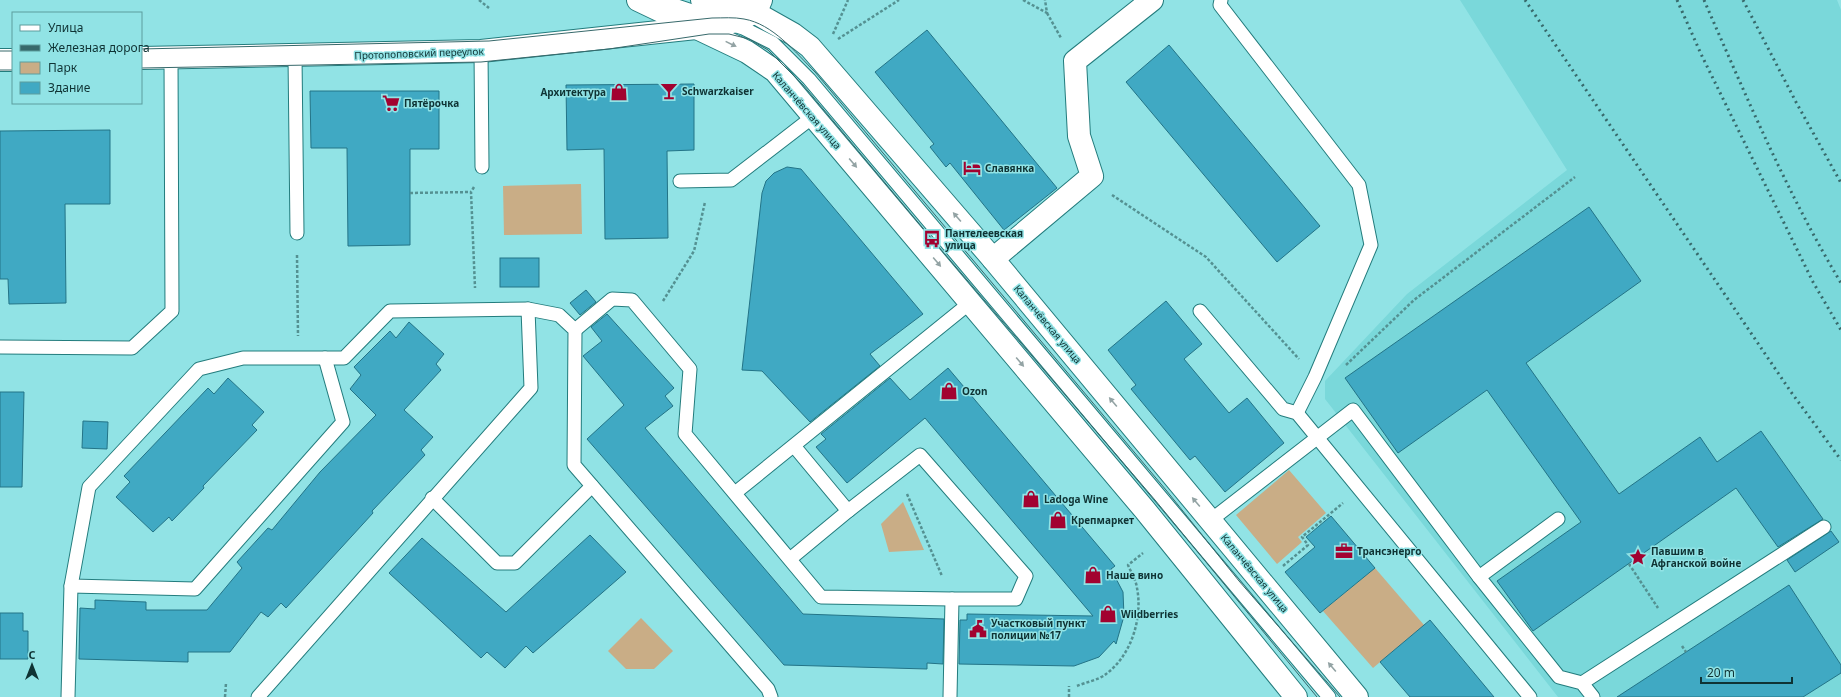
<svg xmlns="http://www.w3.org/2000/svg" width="1841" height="697" viewBox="0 0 1841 697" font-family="'Noto Sans',sans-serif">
<rect width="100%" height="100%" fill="#91e3e5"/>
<polygon fill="#7ad8da" points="1460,0 1837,0 1841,10 1841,697 1558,697 1325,399 1325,381 1407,294 1567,170"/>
<g fill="#c9ad86">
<polygon points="581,184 582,234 504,235 503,186"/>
<polygon points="1289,470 1326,513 1298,537 1302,542 1277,564 1236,515"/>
<polygon points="903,502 924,550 889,552 881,524"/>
<polygon points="1375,568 1424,625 1373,668 1323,611"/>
<polygon points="641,618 673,651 654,669 626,669 608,651"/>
</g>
<g fill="#40a9c3" stroke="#237487">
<polygon points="927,30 1057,188 1004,230 950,163 946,167 930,147 934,144 875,72"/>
<polygon points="1169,45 1320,226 1277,262 1126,82"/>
<polygon points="694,84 694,150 667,151 668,238 605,239 604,149 567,150 566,85"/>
<polygon points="310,91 439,91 439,149 410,149 410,245 348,246 347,148 311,148"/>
<polygon points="110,130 110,204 65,204 66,303 9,304 8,279 0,279 0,131"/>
<polygon points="787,167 801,169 923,314 870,354 880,366 810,422 762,371 742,370 762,193 766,181 774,173"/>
<polygon points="1589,207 1641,281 1526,363 1619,494 1700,437 1717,462 1761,431 1823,519 1778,547 1736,488 1533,631 1497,581 1581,522 1487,390 1398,453 1345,378"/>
<rect x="500" y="258" width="39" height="29"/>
<polygon points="586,290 596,302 580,315 570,303"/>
<polygon points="1166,301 1202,344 1184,359 1229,413 1247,398 1284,443 1225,492 1195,456 1190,460 1131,389 1136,385 1108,350"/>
<polygon points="607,314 674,388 665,396 673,406 645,428 803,614 944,619 943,664 927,663 927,669 784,665 587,439 624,405 583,356 602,341 591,327"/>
<polygon points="409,322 444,354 436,364 441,370 404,410 433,437 421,450 425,455 372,511 373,513 286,608 281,603 268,617 261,612 230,652 188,652 188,662 79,659 80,608 95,609 95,600 146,602 146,610 207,610 242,568 237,562 268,528 272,530 320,472 376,415 350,389 361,375 354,367 390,331 396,338"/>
<polygon points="948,368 1115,566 1111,569 1123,592 1124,616 1116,644 1114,641 1099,657 1074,666 959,664 960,620 967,620 967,614 1093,616 925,418 847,483 816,447 826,439 821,434 890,378 910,400"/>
<polygon points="228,378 264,412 252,425 257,430 203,486 204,488 172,521 169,517 153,532 116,497 130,482 124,476 208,388 214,394"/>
<polygon points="0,392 24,392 22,487 0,487"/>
<polygon points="83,421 108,422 107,449 82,448"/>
<polygon points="1331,516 1375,568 1320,613 1285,572 1315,547 1306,537"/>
<polygon points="1831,531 1839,542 1795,572 1787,560"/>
<polygon points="590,535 626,572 533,653 526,646 505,668 487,652 481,658 389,573 422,538 506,612"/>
<polygon points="1789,585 1841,665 1841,673 1803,697 1617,697"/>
<polygon points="0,613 23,613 23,631 28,631 28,659 0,659"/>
<polygon points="1430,620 1494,697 1410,697 1380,662"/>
</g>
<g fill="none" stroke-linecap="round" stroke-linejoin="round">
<g stroke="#237c7d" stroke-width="15">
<g id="lane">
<polyline points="659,0 743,28 773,43 809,79 1329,697"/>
<polyline points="1221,0 1220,5 1359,185 1371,245 1315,377 1297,413"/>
<polyline points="481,51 482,167"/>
<polyline points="295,56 297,233"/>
<polyline points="680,181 731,180 814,116"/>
<polyline points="1200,311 1283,409 1297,413 1530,697"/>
<polyline points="575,330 612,299 632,300 690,369 685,434 821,597 952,599"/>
<polyline points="0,347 132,348 172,311 171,58"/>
<polyline points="794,446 848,511"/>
<polyline points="735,493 971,302"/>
<polyline points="432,498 497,563 515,563 592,486"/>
<polyline points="1211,520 1353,410 1479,577 1559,677 1582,683 1593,697"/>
<polyline points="790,559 848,511 920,455 1026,576 1016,599 952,599 950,697"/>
<polyline points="1479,577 1558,519"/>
<polyline points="71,586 195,589 343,422 325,358"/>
<polyline points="1582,683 1824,527"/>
<polyline points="68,697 71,586 89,487 199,369 243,358 344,358 390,311 528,309 559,315 575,330 574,465 768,689 771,697"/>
<polyline points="258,697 531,388 528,309"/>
</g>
</g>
<g stroke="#237c7d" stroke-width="24">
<g id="street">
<path d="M 696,28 C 718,24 752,25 761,0"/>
<polyline points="993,259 1092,176 1079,136 1075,61 1152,0"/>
</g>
</g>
<g stroke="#237c7d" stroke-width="24">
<g id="secondary">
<polyline points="638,0 747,52 775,71 1144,509 1296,697"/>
<polyline points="702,0 754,12 793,34 810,47 993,259 1357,697"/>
<polyline points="141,58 481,51 696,28"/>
<polyline points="0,60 13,60"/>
</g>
</g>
<g stroke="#549192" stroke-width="2.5" stroke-dasharray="3 2" stroke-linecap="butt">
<polyline points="479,0 489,8"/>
<polyline points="1023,0 1047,13 1045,0"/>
<polyline points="1047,13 1061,38"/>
<polyline points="833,34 848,0"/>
<polyline points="838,39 899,0"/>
<polyline points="474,187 471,192 475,288"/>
<polyline points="410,193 471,192"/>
<polyline points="1112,195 1206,257 1299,359"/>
<polyline points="297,255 298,336"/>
<polyline points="663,301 694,251 705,202"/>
<polyline points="1346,365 1414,300 1575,177"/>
<polyline points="907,494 942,576"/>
<polyline points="1629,564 1658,608"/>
<polyline points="1283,566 1308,545 1302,537 1343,503"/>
<polyline points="1682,646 1686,652"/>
<path d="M 1077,686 C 1086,682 1099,680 1106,674 C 1131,656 1143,618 1137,588 C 1136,580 1131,572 1128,565 L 1143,553"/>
<polyline points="225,697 226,683"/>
<polyline points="1069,697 1069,686"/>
</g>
<use href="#lane" stroke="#fff" stroke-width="13"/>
<use href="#street" stroke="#fff" stroke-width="22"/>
<use href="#secondary" stroke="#fff" stroke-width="22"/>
<g stroke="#37696b" stroke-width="1">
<path d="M 141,49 L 489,41 L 712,18 C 723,18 734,17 744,19 C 773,24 795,52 815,72 L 1166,490 L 1239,581 L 1340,697"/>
<polyline points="0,51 13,51"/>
<polyline points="141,68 481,62 609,49 709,34 729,34 749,39 768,50 803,85 932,239 1155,500 1317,697"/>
<polyline points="0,70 13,70"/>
</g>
<g stroke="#37696b" stroke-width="3" stroke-dasharray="2 4" stroke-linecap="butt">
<polyline points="1525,0 1791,392 1841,460"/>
<polyline points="1677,0 1701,54 1813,282 1841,330"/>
<path d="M 1704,0 C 1746,96 1787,193 1841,283"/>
<polyline points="1743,0 1796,102 1841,183"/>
</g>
</g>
<defs><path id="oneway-solid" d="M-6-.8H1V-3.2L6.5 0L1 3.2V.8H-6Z"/></defs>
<g fill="#93a3a4">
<use href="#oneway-solid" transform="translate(731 44) rotate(26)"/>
<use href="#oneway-solid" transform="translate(853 163) rotate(50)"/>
<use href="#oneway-solid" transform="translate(957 217) rotate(-131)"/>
<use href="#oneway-solid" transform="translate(937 262) rotate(50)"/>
<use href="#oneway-solid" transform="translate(1020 362) rotate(50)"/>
<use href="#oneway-solid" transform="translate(1113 402) rotate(-130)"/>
<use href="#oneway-solid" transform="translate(1196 502) rotate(-130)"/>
<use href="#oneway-solid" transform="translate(1332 667) rotate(-130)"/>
</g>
<defs>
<g id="bar-bare" transform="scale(1.38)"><path d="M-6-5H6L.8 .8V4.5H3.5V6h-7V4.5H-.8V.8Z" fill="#a20230" stroke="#91e3e5" stroke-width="2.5" paint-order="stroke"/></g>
<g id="shop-bare" transform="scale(1.38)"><path d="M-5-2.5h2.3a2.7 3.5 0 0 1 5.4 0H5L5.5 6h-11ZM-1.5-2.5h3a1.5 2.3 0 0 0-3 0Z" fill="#a20230" stroke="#91e3e5" stroke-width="2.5" paint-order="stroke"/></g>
<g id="supermarket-bare" transform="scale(1.38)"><path d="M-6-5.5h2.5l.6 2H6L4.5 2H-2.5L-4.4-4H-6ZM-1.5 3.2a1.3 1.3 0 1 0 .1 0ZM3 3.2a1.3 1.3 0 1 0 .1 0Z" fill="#a20230" stroke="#91e3e5" stroke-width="2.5" paint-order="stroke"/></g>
<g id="hotel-bare" transform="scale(1.38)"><path d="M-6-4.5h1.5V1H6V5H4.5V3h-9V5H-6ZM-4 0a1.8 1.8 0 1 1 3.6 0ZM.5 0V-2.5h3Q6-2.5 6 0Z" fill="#a20230" stroke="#91e3e5" stroke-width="2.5" paint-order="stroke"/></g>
<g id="bus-bare" transform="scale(1.38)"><path d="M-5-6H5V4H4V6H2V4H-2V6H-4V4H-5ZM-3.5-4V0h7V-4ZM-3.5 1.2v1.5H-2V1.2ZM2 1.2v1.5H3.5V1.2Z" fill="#a20230" stroke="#91e3e5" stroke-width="2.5" paint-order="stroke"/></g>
<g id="office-bare" transform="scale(1.38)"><path d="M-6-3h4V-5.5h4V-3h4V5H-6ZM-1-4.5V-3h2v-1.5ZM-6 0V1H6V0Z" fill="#a20230" stroke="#91e3e5" stroke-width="2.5" paint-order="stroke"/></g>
<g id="sight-bare" transform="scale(1.38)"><path d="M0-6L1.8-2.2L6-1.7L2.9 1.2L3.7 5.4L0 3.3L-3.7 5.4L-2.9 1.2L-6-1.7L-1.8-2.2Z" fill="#a20230" stroke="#91e3e5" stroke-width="2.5" paint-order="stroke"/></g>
<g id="civic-bare" transform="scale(1.38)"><path d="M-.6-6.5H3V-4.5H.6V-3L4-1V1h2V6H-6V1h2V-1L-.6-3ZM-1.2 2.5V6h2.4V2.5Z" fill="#a20230" stroke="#91e3e5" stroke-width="2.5" paint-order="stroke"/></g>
</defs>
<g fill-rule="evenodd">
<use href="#bar-bare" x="669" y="91"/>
<use href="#shop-bare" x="619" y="92"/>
<use href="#supermarket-bare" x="391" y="103"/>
<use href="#hotel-bare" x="972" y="168"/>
<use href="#bus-bare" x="932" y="239"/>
<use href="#shop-bare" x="949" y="391"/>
<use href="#shop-bare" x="1031" y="499"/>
<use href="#shop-bare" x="1058" y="520"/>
<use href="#office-bare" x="1344" y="551"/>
<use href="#sight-bare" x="1638" y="557"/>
<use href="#shop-bare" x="1093" y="575"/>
<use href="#shop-bare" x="1108" y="614"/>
<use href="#civic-bare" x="978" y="629"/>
</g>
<g text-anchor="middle" stroke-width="3" stroke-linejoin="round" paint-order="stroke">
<g font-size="10" fill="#0f3334" stroke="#91e3e5">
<text transform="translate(419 53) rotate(-2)" y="4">Протопоповский переулок</text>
<text transform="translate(807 110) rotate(49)" y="4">Каланчёвская улица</text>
<text transform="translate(1048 324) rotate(50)" y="4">Каланчёвская улица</text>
<text transform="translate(1255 573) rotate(50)" y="4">Каланчёвская улица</text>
</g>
<g font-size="10" font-weight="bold" fill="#0f3334" stroke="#91e3e5" text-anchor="start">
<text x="682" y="95">Schwarzkaiser</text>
<text x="606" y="96" text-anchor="end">Архитектура</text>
<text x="404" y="107">Пятёрочка</text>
<text x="985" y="172">Славянка</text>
<text x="945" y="237">Пантелеевская<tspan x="945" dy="12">улица</tspan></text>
<text x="962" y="395">Ozon</text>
<text x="1044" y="503">Ladoga Wine</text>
<text x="1071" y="524">Крепмаркет</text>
<text x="1357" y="555">Трансэнерго</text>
<text x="1651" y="555">Павшим в<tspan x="1651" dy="12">Афганской войне</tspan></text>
<text x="1106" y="579">Наше вино</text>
<text x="1121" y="618">Wildberries</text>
<text x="991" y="627">Участковый пункт<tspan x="991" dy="12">полиции №17</tspan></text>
</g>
</g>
<rect x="12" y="12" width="130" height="92" fill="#91e3e5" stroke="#5d9d9e"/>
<rect x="20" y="25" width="20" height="6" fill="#ffffff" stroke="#5d9d9e"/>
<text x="48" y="32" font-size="12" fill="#0f3334">Улица</text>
<rect x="20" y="45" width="20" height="6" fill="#37696b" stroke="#5d9d9e"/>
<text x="48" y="52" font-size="12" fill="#0f3334">Железная дорога</text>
<rect x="20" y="62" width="20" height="12" fill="#c9ad86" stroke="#5d9d9e"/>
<text x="48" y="72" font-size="12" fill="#0f3334">Парк</text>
<rect x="20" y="82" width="20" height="12" fill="#40a9c3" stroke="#5d9d9e"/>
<text x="48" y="92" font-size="12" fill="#0f3334">Здание</text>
<g transform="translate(32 665)" stroke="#91e3e5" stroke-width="3" paint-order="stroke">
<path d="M0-3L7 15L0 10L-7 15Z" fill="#0f3334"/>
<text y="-6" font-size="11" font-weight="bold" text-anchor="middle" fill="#0f3334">С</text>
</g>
<path d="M1701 677v6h91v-6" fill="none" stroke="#0f3334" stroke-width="2"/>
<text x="1707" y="677" font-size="12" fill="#0f3334" stroke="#91e3e5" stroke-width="3" paint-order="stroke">20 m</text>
</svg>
